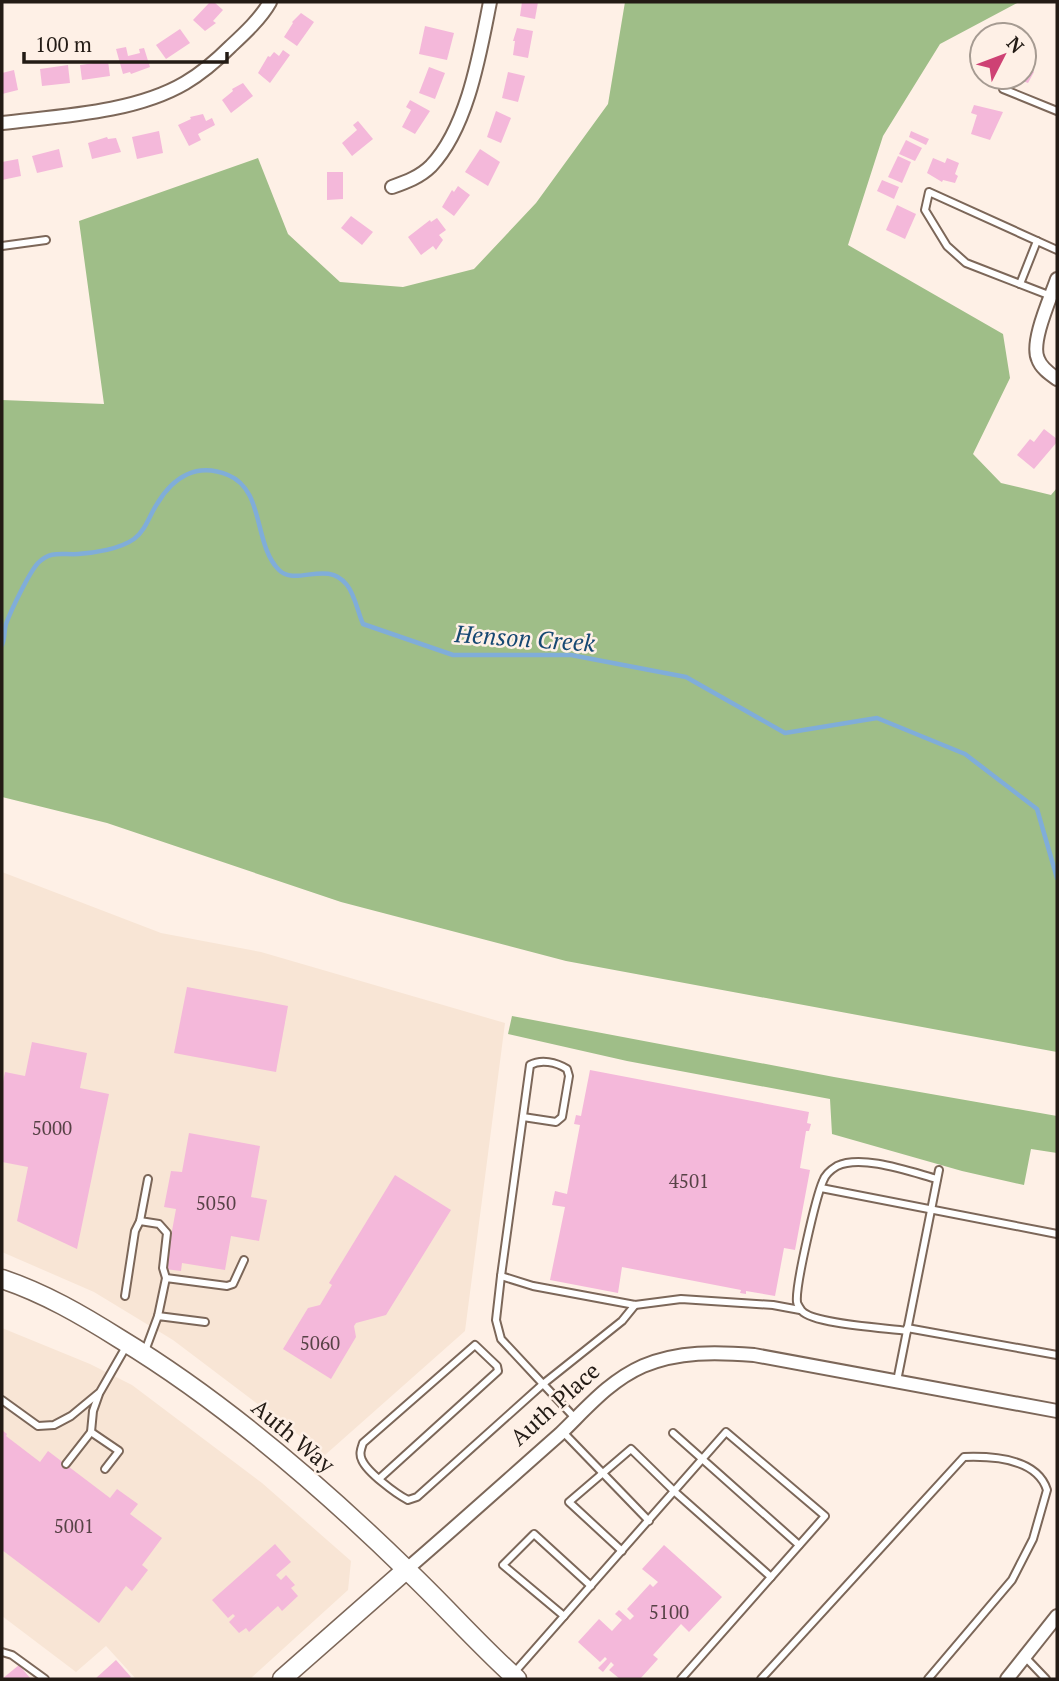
<svg xmlns="http://www.w3.org/2000/svg" width="1059" height="1681" viewBox="0 0 1059 1681" font-family="'PT Serif',serif">
<rect width="100%" height="100%" fill="#fef0e6"/>
<g fill="#f8e5d5">
<polygon points="2,872 161,933 261,952 505,1023 465,1331 325,1455 173,1340 94,1292 2,1252"/>
<polygon points="2,1328 90,1364 132,1385 262,1483 351,1561 348,1590 250,1679 136,1679 106,1646 76,1672 2,1616"/>
</g>
<g fill="#9fbe88">
<polygon points="625,2 1019,2 940,44 883,136 848,245 1003,334 1010,378 973,454 1001,483 1051,495 1057,488 1057,1052 566,961 341,902 107,823 2,797 2,400 104,404 79,221 258,158 288,234 340,282 403,287 474,269 536,203 608,104"/>
<polygon points="512,1016 834,1077 1057,1116 1057,1153 1031,1149 1024,1185 962,1171 832,1134 830,1099 627,1061 508,1034"/>
</g>
<g fill="none" stroke-linecap="round" stroke-linejoin="round">
<path stroke="#80add9" stroke-width="4.5" d="M 2,645 C 5,638 4,631 6,624 C 11,610 29,573 38,563 C 51,550 62,555 78,554 C 94,553 120,549 134,539 C 146,530 149,516 157,504 C 173,477 197,462 228,475 C 265,490 253,544 279,570 C 296,587 327,559 347,585 C 355,595 358,613 363,624 L 453,655 L 571,655 L 686,677 L 785,733 L 877,718 L 965,754 L 1037,809 L 1057,878"/>
</g>
<g fill="#f4b8da">
<polygon points="210,2 214,2 223,10 213,21 216,23 205,31 193,20"/>
<polygon points="522,2 538,2 535,19 520,16"/>
<polygon points="301,13 314,22 297,46 284,37 293,23 292,22"/>
<polygon points="425,26 454,33 447,60 419,54"/>
<polygon points="517,28 533,31 528,58 513,55 515,41 513,41"/>
<polygon points="180,29 190,43 166,59 156,45"/>
<polygon points="126,47 128,56 140,53 139,49 144,48 150,67 131,74 130,72 123,74 116,49"/>
<polygon points="283,50 290,55 270,83 258,73 268,56 270,57 274,52 279,56"/>
<polygon points="108,61 110,76 82,80 80,65"/>
<polygon points="68,65 70,83 42,86 40,69"/>
<polygon points="1024,65 1034,72 1028,83 1012,77 1024,77"/>
<polygon points="429,67 445,73 435,99 419,93"/>
<polygon points="14,70 18,90 2,94 2,73"/>
<polygon points="508,72 525,76 518,102 502,98"/>
<polygon points="243,83 253,96 231,113 222,100 233,91 232,89"/>
<polygon points="410,100 430,111 415,134 402,127 411,110 406,107"/>
<polygon points="974,105 1003,112 990,140 971,134 977,115 971,113"/>
<polygon points="496,111 511,118 501,143 487,137"/>
<polygon points="203,114 206,121 212,118 215,125 198,134 201,140 189,146 178,125 191,119 190,117"/>
<polygon points="358,121 373,139 352,156 342,143 357,130 353,125"/>
<polygon points="159,131 163,153 137,159 132,137"/>
<polygon points="911,131 929,139 926,145 909,137"/>
<polygon points="107,137 108,139 116,138 121,152 92,159 88,143"/>
<polygon points="906,140 922,148 915,161 899,154"/>
<polygon points="59,149 63,167 37,173 32,156"/>
<polygon points="480,149 500,162 488,186 465,172"/>
<polygon points="898,156 911,162 902,183 888,177"/>
<polygon points="933,158 945,163 947,158 959,163 955,174 958,176 955,183 943,180 942,182 927,173"/>
<polygon points="18,159 21,176 2,180 2,162"/>
<polygon points="327,172 343,172 343,199 327,200"/>
<polygon points="882,180 899,187 894,199 877,191"/>
<polygon points="458,186 470,195 454,216 442,207 452,190 454,192"/>
<polygon points="897,205 916,214 905,239 886,230"/>
<polygon points="351,216 373,232 362,245 341,228"/>
<polygon points="437,218 446,230 439,235 443,240 436,250 433,246 421,255 408,237 430,220 431,222"/>
<polygon points="1044,429 1057,439 1057,442 1034,469 1017,455 1030,439 1034,442"/>
<polygon points="187,987 288,1006 276,1072 174,1053"/>
<polygon points="32,1042 87,1053 80,1088 109,1094 77,1249 17,1221 28,1167 2,1162 2,1087 5,1072 25,1076"/>
<polygon points="590,1070 809,1112 807,1123 811,1124 809,1131 806,1131 800,1168 810,1170 795,1250 784,1248 775,1296 746,1291 746,1294 740,1293 741,1290 622,1267 618,1293 550,1280 565,1207 552,1205 555,1191 567,1194 580,1125 574,1124 576,1115 581,1116"/>
<polygon points="189,1133 260,1146 251,1197 267,1200 259,1241 231,1236 225,1270 182,1263 181,1271 165,1269 176,1209 164,1207 171,1171 182,1172"/>
<polygon points="395,1175 451,1210 386,1315 356,1323 354,1326 356,1337 331,1379 283,1349 308,1308 320,1305 332,1285 329,1283"/>
<polygon points="2,1430 7,1434 6,1436 40,1462 48,1451 110,1498 117,1489 138,1504 130,1514 162,1538 142,1565 148,1570 132,1591 126,1586 99,1623 2,1550"/>
<polygon points="275,1544 291,1562 276,1575 281,1580 286,1575 295,1585 291,1588 298,1596 282,1611 278,1606 249,1632 246,1628 239,1633 229,1622 235,1616 233,1614 228,1618 212,1600"/>
<polygon points="664,1545 722,1597 689,1632 681,1624 653,1655 658,1659 640,1679 620,1679 609,1670 614,1665 611,1662 603,1672 598,1668 607,1659 605,1657 600,1662 578,1642 599,1619 612,1631 622,1620 615,1614 619,1610 630,1620 634,1616 627,1609 650,1584 653,1587 658,1582 642,1569"/>
<polygon points="116,1660 131,1677 128,1679 95,1679"/>
<polygon points="19,1665 31,1679 2,1679"/>
</g>
<g fill="none" stroke-linecap="round" stroke-linejoin="round">
<g stroke="#7c6759" stroke-width="10">
<g id="lane">
<polyline points="1003,89 1057,111"/>
<polyline points="2,246 46,240"/>
<polyline points="1020,284 1037,241"/>
<polyline points="1051,296 966,263 947,246 925,210 929,192 1057,250"/>
<path d="M 523,1117 L 556,1122 L 562,1117 L 569,1076 L 567,1069 C 556,1062 541,1059 530,1065 L 501,1276 L 533,1286 L 635,1305 L 681,1299 L 773,1305 L 800,1310"/>
<polyline points="148,1179 140,1221 159,1224 167,1233 163,1268 166,1278"/>
<polyline points="821,1188 1057,1234"/>
<polyline points="501,1276 496,1320 501,1339 543,1384 622,1321 635,1305"/>
<polyline points="125,1296 135,1231 140,1221"/>
<polyline points="158,1316 166,1278 227,1286 233,1284 244,1260"/>
<polyline points="907,1328 1057,1355"/>
<path d="M 907,1331 C 887,1328 813,1324 802,1311 C 801,1310 797,1304 797,1302 C 795,1286 816,1197 823,1181 C 825,1175 832,1169 837,1166 C 862,1154 911,1172 937,1179"/>
<polyline points="145,1351 158,1316 205,1322"/>
<polyline points="897,1381 939,1170"/>
<polyline points="2,1400 38,1426 54,1425 71,1416 100,1392 127,1345"/>
<polyline points="562,1431 649,1521"/>
<polyline points="91,1432 119,1451 105,1469"/>
<polyline points="673,1433 799,1545"/>
<polyline points="66,1464 91,1432 93,1411 99,1394"/>
<path d="M 380,1478 L 498,1371 L 497,1366 L 475,1345 L 363,1443 C 361,1449 359,1454 362,1460 C 367,1472 396,1494 408,1500 L 417,1497 L 543,1384 L 575,1418"/>
<polyline points="622,1551 569,1502 631,1449 675,1492 771,1577"/>
<polyline points="564,1616 503,1565 534,1534 591,1586"/>
<polyline points="2,1652 12,1655 45,1679"/>
<polyline points="1026,1658 1046,1679"/>
<polyline points="513,1674 726,1432 825,1516 681,1679"/>
<path d="M 761,1679 L 964,1457 C 992,1456 1037,1458 1047,1490 L 1033,1539 L 1012,1580 L 928,1679"/>
</g>
</g>
<g stroke="#7c6759" stroke-width="16">
<g id="street">
<path d="M 2,123 C 59,116 134,113 185,83 C 202,73 217,60 231,46 C 245,33 261,18 270,2"/>
<path d="M 392,187 C 406,182 420,177 431,166 C 468,127 480,52 490,2"/>
<path d="M 1057,279 C 1051,297 1030,342 1038,359 C 1041,368 1050,374 1057,379"/>
<path d="M 407,1569 C 458,1525 509,1479 560,1434 C 586,1409 609,1381 643,1366 C 679,1351 716,1352 754,1355 L 1057,1411"/>
<polyline points="1007,1679 1057,1616"/>
</g>
</g>
<g stroke="#7c6759" stroke-width="21">
<g id="secondary">
<path d="M 2,1279 C 44,1293 82,1315 120,1339 C 224,1402 320,1485 408,1571 C 445,1606 479,1645 517,1679"/>
<polyline points="282,1679 407,1569"/>
</g>
</g>
<use href="#lane" stroke="#fff" stroke-width="6"/>
<use href="#street" stroke="#fff" stroke-width="12"/>
<use href="#secondary" stroke="#fff" stroke-width="18"/>
</g>
<g text-anchor="middle" stroke-width="5" stroke-linejoin="round" paint-order="stroke">
<g font-size="19" fill="#574246">
<text x="52" y="1135">5000</text>
<text x="689" y="1188">4501</text>
<text x="216" y="1210">5050</text>
<text x="320" y="1350">5060</text>
<text x="74" y="1533">5001</text>
<text x="669" y="1619">5100</text>
</g>
<g font-size="23" fill="#231b15" stroke="#fef0e6">
<text transform="translate(555 1404) rotate(-42)" y="8">Auth Place</text>
<text transform="translate(293 1436) rotate(40)" y="8">Auth Way</text>
</g>
<g font-size="24" font-style="italic" fill="#164872" stroke="#fef0e6">
<text transform="translate(525 639) rotate(4)" y="8">Henson Creek</text>
</g>
</g>
<rect width="1059" height="1681" fill="none" stroke="#231b15" stroke-width="7"/>
<g transform="translate(1003 56) rotate(48)"><circle r="33" fill="#fef0e6" stroke="#a69b92" stroke-width="2"/>
<path d="M0-5L12 26L0 18L-12 26Z" fill="#ce4274"/>
<text y="-10" font-size="19" font-weight="bold" text-anchor="middle" fill="#231b15">N</text>
</g>
<path d="M24 52v10h203v-10" fill="none" stroke="#231b15" stroke-width="3.5"/>
<text x="35" y="52" font-size="21" fill="#231b15" stroke="#fef0e6" stroke-width="5" paint-order="stroke">100 m</text>
</svg>
